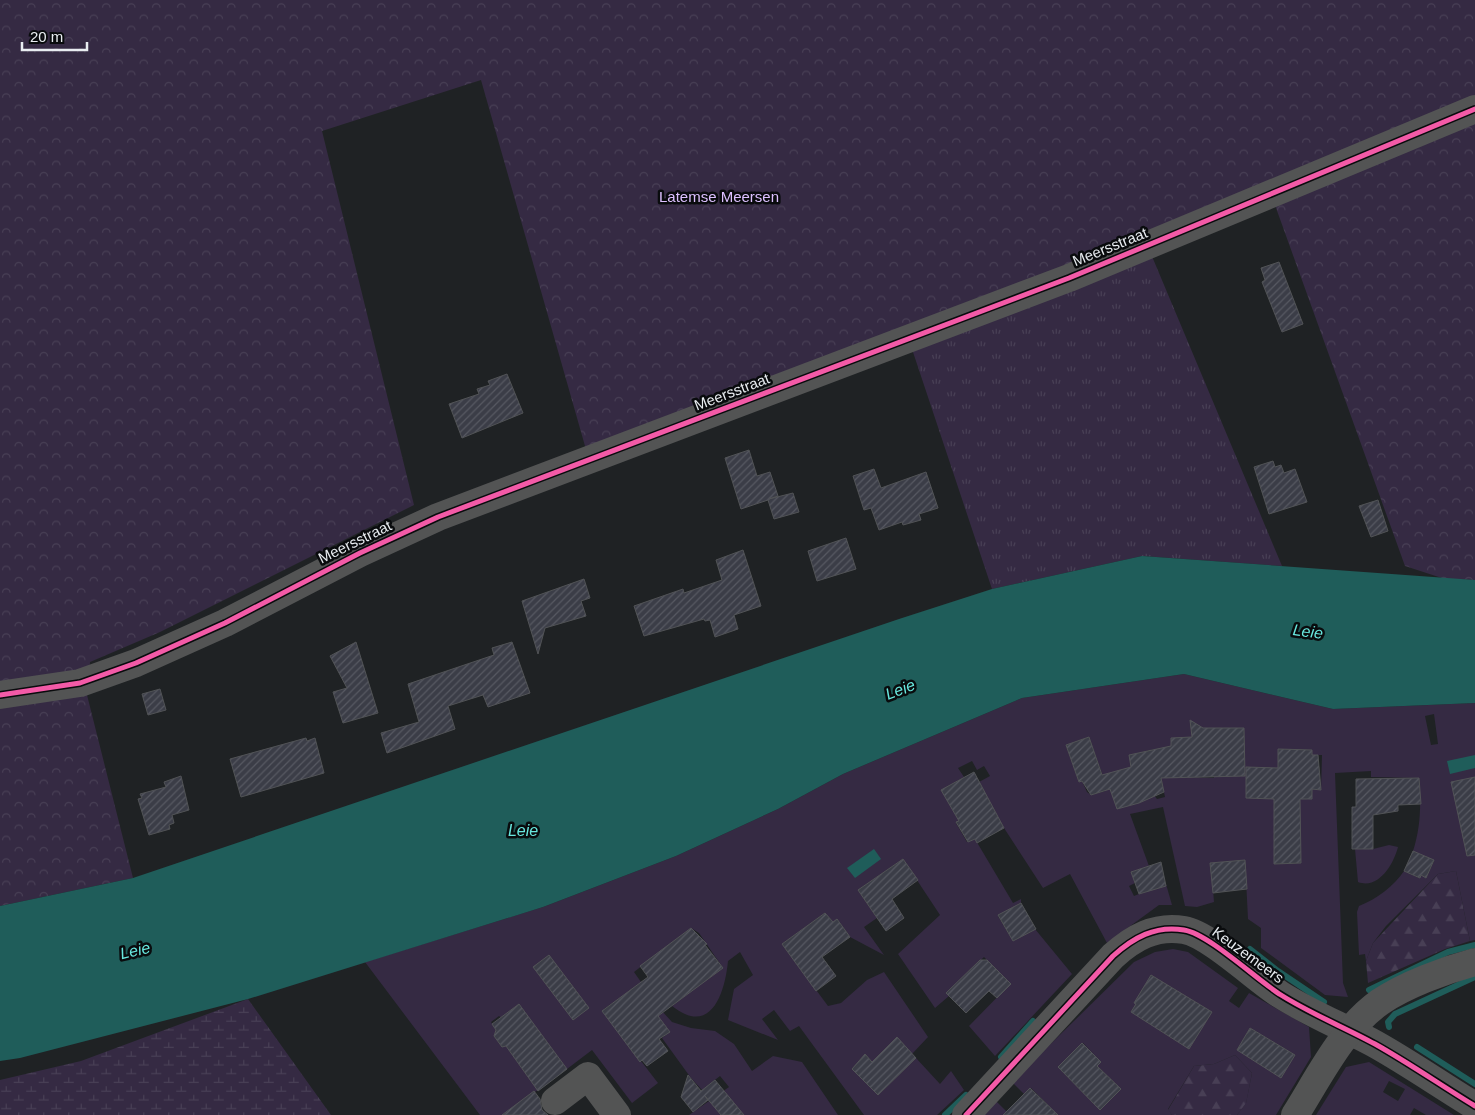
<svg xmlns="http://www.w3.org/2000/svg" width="1475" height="1115" viewBox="0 0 1475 1115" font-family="Helvetica,sans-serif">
<defs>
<pattern id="grass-tufts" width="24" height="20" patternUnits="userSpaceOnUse" patternTransform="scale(1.25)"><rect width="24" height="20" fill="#352a43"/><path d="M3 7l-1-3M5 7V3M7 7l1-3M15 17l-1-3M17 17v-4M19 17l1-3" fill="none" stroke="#483f55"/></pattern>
<pattern id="forest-firs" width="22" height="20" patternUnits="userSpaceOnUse" patternTransform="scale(1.25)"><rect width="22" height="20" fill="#352a43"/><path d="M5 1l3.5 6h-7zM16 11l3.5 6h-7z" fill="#483f55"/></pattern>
<pattern id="wetland-marsh" width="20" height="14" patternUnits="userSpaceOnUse" patternTransform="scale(1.25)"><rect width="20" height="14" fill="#352a43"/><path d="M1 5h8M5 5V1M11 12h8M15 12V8" fill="none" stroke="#483f55"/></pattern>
<pattern id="park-crowns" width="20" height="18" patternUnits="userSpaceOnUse" patternTransform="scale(1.25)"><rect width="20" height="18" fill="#352a43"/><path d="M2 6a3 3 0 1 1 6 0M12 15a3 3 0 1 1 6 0" fill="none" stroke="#483f55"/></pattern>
<pattern id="building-hatch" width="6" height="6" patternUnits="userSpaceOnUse" patternTransform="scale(1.25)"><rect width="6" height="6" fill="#3b3d47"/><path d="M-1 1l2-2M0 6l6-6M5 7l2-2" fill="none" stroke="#575962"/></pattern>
</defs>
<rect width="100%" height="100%" fill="#1f2224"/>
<polygon fill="url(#grass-tufts)" points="1151,254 1282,566 1142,556 992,589 911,346"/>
<g fill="url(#forest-firs)">
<polygon points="1456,871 1470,941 1445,949 1368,983 1366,961 1373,943 1438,874"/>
<polygon points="1235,1055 1252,1073 1246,1104 1237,1115 1172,1115 1168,1110 1194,1066 1214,1064"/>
</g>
<polygon fill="url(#wetland-marsh)" points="248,999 331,1115 0,1115 0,1080 81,1061"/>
<polygon fill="url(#park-crowns)" points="0,0 1475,0 1475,580 1445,579 1405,566 1271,194 589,460 481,80 322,131 414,505 160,632 90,662 87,695 133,878 0,906"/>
<g fill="#352a43" fill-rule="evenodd">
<path d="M 1184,674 L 1333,709 L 1475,703 L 1475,940 L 1470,941 L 1456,871 L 1438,874 L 1386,926 L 1373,943 L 1366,961 L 1365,954 L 1359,955 L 1357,912 L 1359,906 C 1377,899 1394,886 1404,871 L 1419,878 L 1421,875 L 1426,878 L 1434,861 L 1413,851 C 1421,826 1421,804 1419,778 L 1371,777 L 1371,771 L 1335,773 L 1343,983 L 1348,997 L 1325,995 L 1261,948 L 1261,928 L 1248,919 L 1245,860 L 1211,863 L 1214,902 L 1197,907 L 1185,906 L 1163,807 L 1130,814 L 1157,888 L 1166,884 L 1172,905 L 1159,905 L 1107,943 L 1070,874 L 1043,888 L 1004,828 L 979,782 L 990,776 L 984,766 L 977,770 L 972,761 L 958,768 L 964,777 L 942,790 L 959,821 L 956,823 L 967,842 L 975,839 L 1013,903 L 1021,899 L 1021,903 L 998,916 L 1013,941 L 1035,929 L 1072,974 L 995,1056 L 969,1026 L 1010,984 L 984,957 L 947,993 L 949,996 L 935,1008 L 898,954 L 940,915 L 903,859 L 858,890 L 877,918 L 864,927 L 884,955 L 850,937 L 838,920 L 833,922 L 825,913 L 782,944 L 828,1006 L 841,1003 L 867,980 L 884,972 L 928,1037 L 912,1054 L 896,1038 L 872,1062 L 865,1054 L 852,1069 L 878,1095 L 916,1058 L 940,1084 L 951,1071 L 964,1090 L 937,1115 L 864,1115 L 799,1026 L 790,1031 L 774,1010 L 762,1019 L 778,1040 L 728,1020 L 734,989 L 753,975 L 740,952 L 728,961 C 725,993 711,1037 672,1006 L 688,994 L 683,986 L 702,973 L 707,980 L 723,968 L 699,933 L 691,928 L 634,972 L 648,992 L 632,1007 L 623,996 L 604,1009 L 611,1019 L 610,1021 L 658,1083 L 632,1103 L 592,1050 L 567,1069 L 499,1016 L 491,1022 L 496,1030 L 494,1036 L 502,1047 L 506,1046 L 529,1078 L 548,1083 L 502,1115 L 480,1115 L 365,962 L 543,907 L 676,856 L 778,809 L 843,774 L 1022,698 ZM 1434,714 L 1438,744 L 1431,745 L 1425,716 ZM 1195,726 L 1219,740 L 1237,728 L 1244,728 L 1245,766 L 1214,760 L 1214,778 L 1183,777 L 1172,756 L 1171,739 L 1192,737 L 1191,729 ZM 1089,737 L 1106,785 L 1105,791 L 1091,795 L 1087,792 L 1082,781 L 1079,782 L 1066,745 ZM 1155,749 L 1165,797 L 1157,799 L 1131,767 L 1130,755 ZM 1278,749 L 1312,750 L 1312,755 L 1322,755 L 1321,790 L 1312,789 L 1312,799 L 1293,799 L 1301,863 L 1275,864 L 1283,799 L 1273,799 L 1273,768 L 1278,768 ZM 1140,869 L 1151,889 L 1134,896 L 1129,886 L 1135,883 L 1131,872 Z"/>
<path d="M 1389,845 L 1398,847 C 1394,863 1379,890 1358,882 L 1355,849 L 1373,849 Z"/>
<path d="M 1173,949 L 1188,952 L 1238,988 L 1229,1001 L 1239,1008 L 1249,993 L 1309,1027 L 1311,1057 L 1276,1115 L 1237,1115 L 1246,1103 L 1252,1073 L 1235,1055 L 1214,1064 L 1194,1066 L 1168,1109 L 1172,1115 L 1058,1115 L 1031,1088 L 1024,1094 L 1012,1082 L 1134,962 L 1155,952 ZM 1250,1028 L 1295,1055 L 1237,1050 ZM 1083,1043 L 1101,1062 L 1097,1066 L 1121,1089 L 1100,1110 L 1058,1067 Z"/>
<polygon points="661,1010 672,1022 691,1028 715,1031 734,1044 752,1071 773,1056 802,1062 838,1115 744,1115 723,1105 717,1110 721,1115 689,1115 729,1087 720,1076 702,1090 691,1078 662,1038 669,1032 656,1013"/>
<path d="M 1369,1062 L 1454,1115 L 1426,1115 L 1414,1108 L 1410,1115 L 1316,1115 L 1346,1067 ZM 1389,1081 L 1405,1089 L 1398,1101 L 1383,1092 Z"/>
<polygon points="994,1099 1010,1115 981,1115"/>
</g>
<g fill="#1f5d5a">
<polygon points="1142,556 1475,580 1475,703 1333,709 1184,674 1022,698 843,774 778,809 676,856 543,907 248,999 20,1058 0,1061 0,906 133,878 899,619 992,589"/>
<polygon points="1475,755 1475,768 1450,774 1447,761"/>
<polygon points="874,849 881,859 855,878 847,868"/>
</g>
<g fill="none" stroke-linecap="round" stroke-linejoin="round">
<g stroke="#1f5d5a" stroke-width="6">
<polyline points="1250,949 1278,971 1324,1002"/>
<polyline points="1369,990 1448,952 1475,945"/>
<polyline points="1389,1027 1388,1022 1395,1014 1475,977"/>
<polyline points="1417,1047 1475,1084"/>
<polyline points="1001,1057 1033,1021"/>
<polyline points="945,1115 966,1095"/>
</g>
</g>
<g fill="url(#building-hatch)" stroke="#515356">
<polygon points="1279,262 1303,324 1282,332 1262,282 1265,280 1261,268"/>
<polygon points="507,374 523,413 462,438 449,404 479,394 477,389 490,385 488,381"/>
<polygon points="749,450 757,476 770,472 778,496 769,499 793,493 799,512 774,519 768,500 741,509 725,458"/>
<polygon points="1273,461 1275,467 1281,465 1284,473 1295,469 1307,502 1269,514 1254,467"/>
<polygon points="874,469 881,488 926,472 938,508 919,514 921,520 903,525 902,522 879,530 871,508 864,510 853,476"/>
<polygon points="1378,500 1388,531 1371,537 1359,506"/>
<polygon points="846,538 856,569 817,581 808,551"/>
<polygon points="743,550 761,606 734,615 738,629 715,637 710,620 705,621 704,619 644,636 634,606 683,589 684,593 722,580 716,560"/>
<polygon points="584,579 590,598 581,601 586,616 545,628 538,654 522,601"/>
<polygon points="356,642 378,713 343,723 333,692 347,688 330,656"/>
<polygon points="512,642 530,693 488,707 483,695 448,706 455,729 387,753 381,733 419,722 408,684 494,655 492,648"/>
<polygon points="160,689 166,710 148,715 142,694"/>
<polygon points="1190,720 1203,728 1244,728 1245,776 1161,778 1164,792 1139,803 1117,809 1110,789 1091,795 1082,781 1079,782 1066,745 1089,737 1102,775 1131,767 1129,755 1171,746 1171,738 1192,737"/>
<polygon points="306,738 307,741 315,738 324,773 241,797 230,759"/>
<polygon points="1278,749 1312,750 1312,755 1318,755 1321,790 1312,789 1312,799 1300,799 1301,863 1274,864 1274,799 1246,798 1246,767 1278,768"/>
<polygon points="974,772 1004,828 977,843 975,839 968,842 956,822 959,821 941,790"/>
<polygon points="181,776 189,810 172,815 174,823 169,825 170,829 149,835 138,799 142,798 140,794 166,787 164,782"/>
<polygon points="1475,777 1475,855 1467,856 1451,782"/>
<polygon points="1419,778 1421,804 1398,805 1398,811 1373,815 1373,849 1352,849 1352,807 1356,807 1356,779"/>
<polygon points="1413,851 1434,860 1426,878 1421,875 1420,878 1404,871"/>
<polygon points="903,859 918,880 892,899 904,918 886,931 858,890"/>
<polygon points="1245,860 1247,889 1213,893 1210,863"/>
<polygon points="1161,862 1166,886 1139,894 1131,872"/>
<polygon points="1021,903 1036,929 1013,941 998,915"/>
<polygon points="825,913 833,922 837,919 850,937 822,957 836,976 816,991 782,944"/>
<polygon points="691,928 707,944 705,945 723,968 658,1016 670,1032 659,1039 668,1051 647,1066 642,1060 640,1062 602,1011 648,977 640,966"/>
<polygon points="549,955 589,1008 573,1020 533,967"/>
<polygon points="980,960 987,960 1011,984 997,998 989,991 966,1013 946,993"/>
<polygon points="1151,975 1212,1012 1189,1049 1131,1012 1136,1004 1134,1003"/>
<polygon points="519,1004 567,1069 538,1091 506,1046 502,1047 494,1036 496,1030 492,1024"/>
<polygon points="1250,1028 1295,1055 1281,1078 1237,1050"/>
<polygon points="897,1037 916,1058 878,1095 852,1069 865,1054 872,1062"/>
<polygon points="1082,1043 1101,1062 1097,1066 1121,1089 1100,1110 1058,1067"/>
<polygon points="688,1075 701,1091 715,1080 744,1115 721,1115 705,1096 708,1100 693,1112 681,1097"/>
<polygon points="1030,1088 1058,1115 1003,1115"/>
<polygon points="534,1091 540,1099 542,1110 548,1115 502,1115"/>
</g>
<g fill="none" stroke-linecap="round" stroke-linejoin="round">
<g stroke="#535454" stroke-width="28">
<polyline points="0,695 80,683 136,663 225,623 360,553 438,517 1069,278 1475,109"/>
<polyline points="555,1101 588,1076 617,1115"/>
<path d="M 966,1115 L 1113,956 C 1133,938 1155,925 1184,930 C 1209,934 1257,980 1281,995 C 1311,1014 1344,1027 1375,1044 C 1409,1063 1442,1086 1475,1106"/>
<path d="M 1295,1115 C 1319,1077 1342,1029 1380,1002 C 1405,985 1445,970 1475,962"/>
</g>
<g stroke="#090b0d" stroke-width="8">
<g id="cycleway">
<polyline points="0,695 80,683 136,663 225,623 360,553 438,517 1069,278 1475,109"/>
<path d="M 966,1115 L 1113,956 C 1133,938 1155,925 1184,930 C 1209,934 1257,980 1281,995 C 1311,1014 1344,1027 1375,1044 C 1409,1063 1442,1086 1475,1106"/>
</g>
</g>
<use href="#cycleway" stroke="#f35aa7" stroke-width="5"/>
</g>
<g text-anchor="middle" stroke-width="5" stroke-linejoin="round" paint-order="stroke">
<g font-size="15" fill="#ddc0ff" stroke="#090b0d">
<text x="719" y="202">Latemse Meersen</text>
</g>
<g font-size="15" fill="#e9edf1" stroke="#090b0d">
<text transform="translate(1110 247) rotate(-22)" y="5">Meersstraat</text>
<text transform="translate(732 392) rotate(-21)" y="5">Meersstraat</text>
<text transform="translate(355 542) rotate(-26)" y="5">Meersstraat</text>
<text transform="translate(1248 955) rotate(36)" y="5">Keuzemeers</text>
</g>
<g font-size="16" font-style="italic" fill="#68e7de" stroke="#090b0d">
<text transform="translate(1308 631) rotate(7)" y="6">Leie</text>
<text transform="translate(900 689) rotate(-21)" y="6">Leie</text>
<text x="523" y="836">Leie</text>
<text transform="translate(135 950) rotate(-13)" y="6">Leie</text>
</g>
</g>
<path d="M22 42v8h65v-8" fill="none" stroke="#e9edf1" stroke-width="2.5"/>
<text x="30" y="42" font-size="15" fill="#e9edf1" stroke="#090b0d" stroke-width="4" paint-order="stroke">20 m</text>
</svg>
